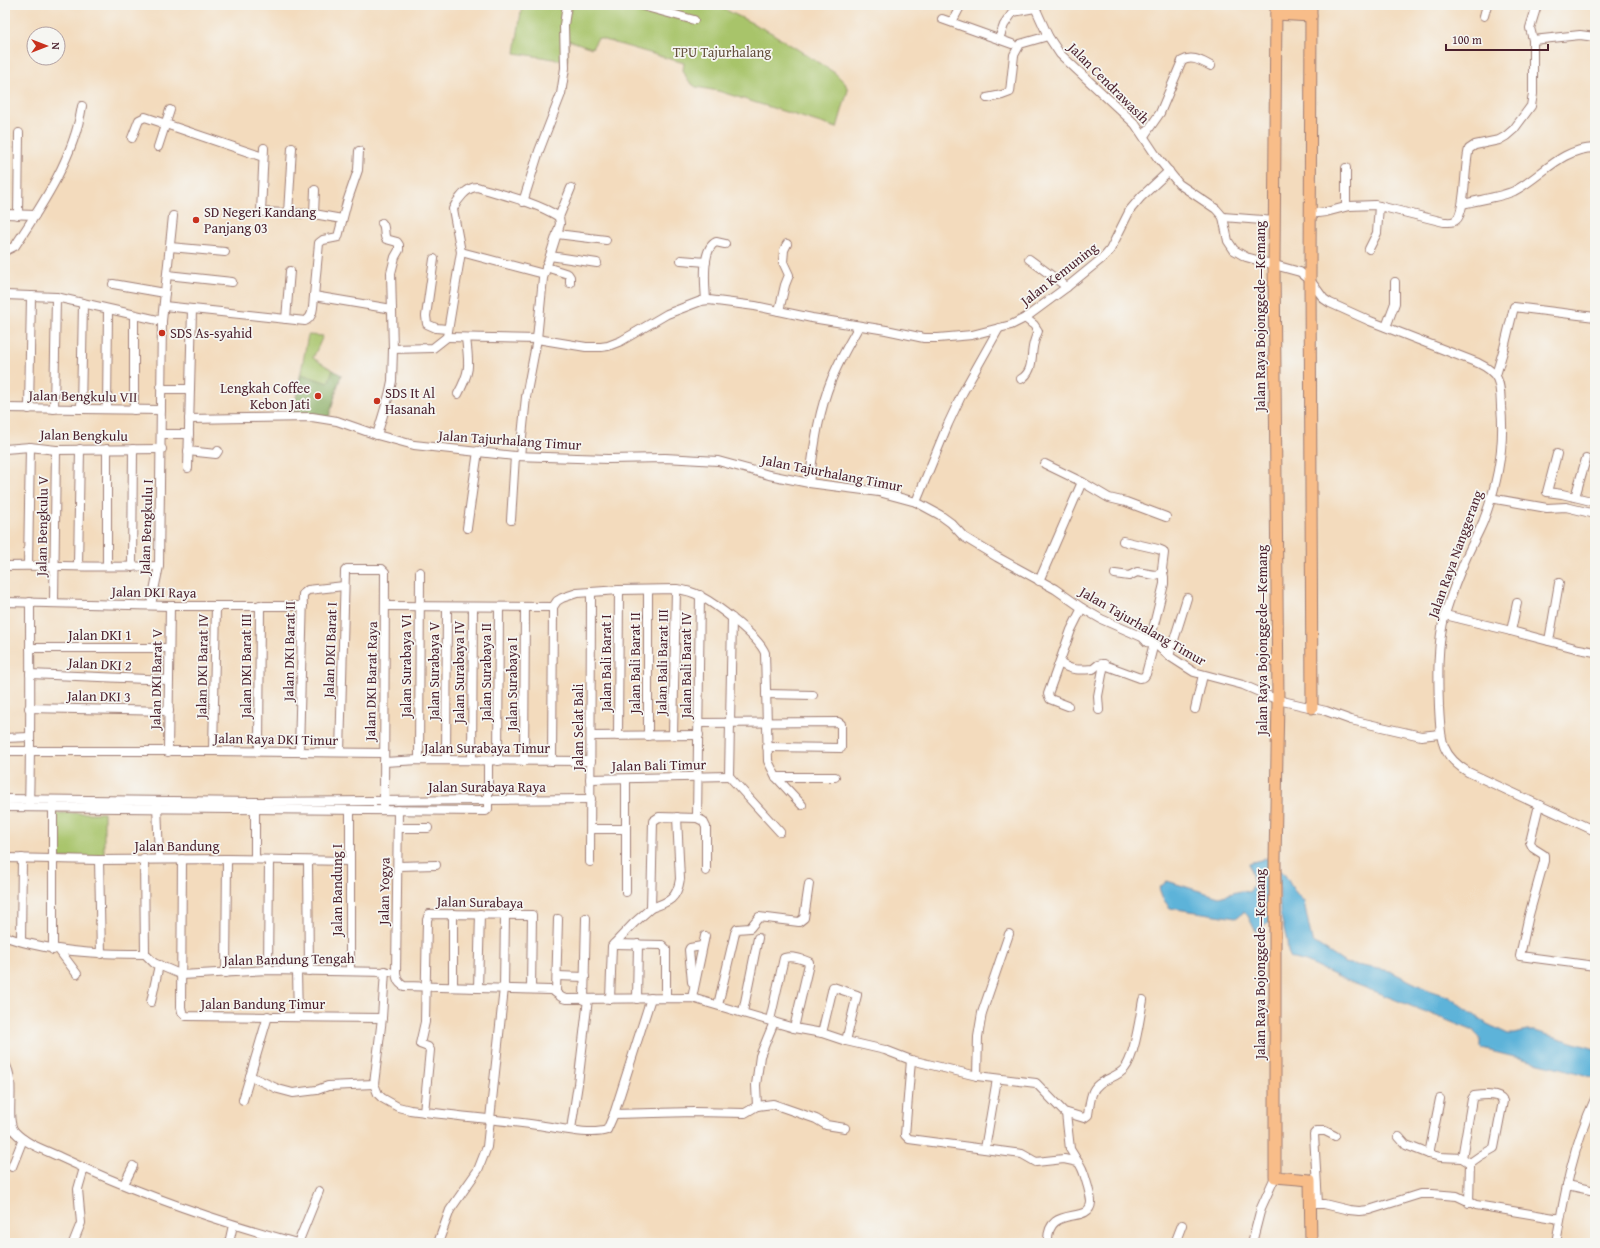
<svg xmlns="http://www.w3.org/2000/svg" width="1600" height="1248" viewBox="0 0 1600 1248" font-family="'Gentium Book Plus',serif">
<rect width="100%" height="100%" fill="#f6f6f2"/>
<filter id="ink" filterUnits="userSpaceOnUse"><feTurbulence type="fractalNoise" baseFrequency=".025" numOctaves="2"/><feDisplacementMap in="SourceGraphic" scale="8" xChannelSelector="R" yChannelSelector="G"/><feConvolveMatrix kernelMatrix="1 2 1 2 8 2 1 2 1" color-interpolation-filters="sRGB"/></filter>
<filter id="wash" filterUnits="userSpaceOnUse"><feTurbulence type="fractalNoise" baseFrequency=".012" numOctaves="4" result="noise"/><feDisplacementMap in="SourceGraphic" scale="16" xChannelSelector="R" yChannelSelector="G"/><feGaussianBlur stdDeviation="0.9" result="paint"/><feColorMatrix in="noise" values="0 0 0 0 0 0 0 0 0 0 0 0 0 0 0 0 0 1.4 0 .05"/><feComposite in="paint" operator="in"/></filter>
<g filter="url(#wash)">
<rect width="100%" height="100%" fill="#f3dbbd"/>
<g fill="#a8c46b" stroke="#79724b">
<polygon points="522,5 716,5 770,32 835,73 845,83 848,90 837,128 718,91 696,87 688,81 683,70 684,63 598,38 592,48 568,40 567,61 515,53"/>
<polygon points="308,335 323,336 313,358 341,375 293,414"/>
<polygon points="55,813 104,813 104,857 55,858"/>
</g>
<polygon fill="#86aa5f" stroke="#686445" points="333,370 341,375 329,417 293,414 301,374 328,383"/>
<g fill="#5db3d9" stroke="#546982">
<polygon points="1268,858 1277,860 1275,918 1256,932 1248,916 1244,912 1236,918 1170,908 1163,899 1159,888 1167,881 1219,897 1240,891 1249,892 1254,885 1249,863"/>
<polygon points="1279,870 1285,875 1293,889 1304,902 1312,941 1345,963 1390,971 1428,990 1449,997 1487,1024 1508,1034 1515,1034 1527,1031 1535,1031 1595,1049 1595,1078 1564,1069 1482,1049 1480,1047 1480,1037 1474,1031 1348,981 1306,962 1291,958 1288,952 1287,941 1280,913"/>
</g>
</g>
<g filter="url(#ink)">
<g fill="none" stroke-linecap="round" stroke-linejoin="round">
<g stroke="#9e7d74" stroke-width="10">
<g id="minor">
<polyline points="639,5 694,20"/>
<path d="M 1034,5 L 1048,36 L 1060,54 L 1135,124 L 1157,157 L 1179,184 L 1216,209 L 1223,217 L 1228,241 L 1234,250 L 1246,257 L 1300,272 L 1310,280 L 1324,299 L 1330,303 L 1370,321 L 1478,363 C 1501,374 1500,383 1501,407 C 1505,445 1497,486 1483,522 C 1478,534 1471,546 1466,558 C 1458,576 1451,595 1445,614 C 1437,644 1438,677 1439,707 C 1441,738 1439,754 1468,772 L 1595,831"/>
<polyline points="1484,16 1487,5"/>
<polyline points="942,19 1012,44"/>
<polyline points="952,22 961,5"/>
<polyline points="999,39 1004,25 1013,12 1035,8"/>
<polyline points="1533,40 1580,35 1595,37"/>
<polyline points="987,98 1002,95 1010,92 1014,55 1020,44 1048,36"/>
<path d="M 1144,136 L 1160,113 L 1182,61 C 1192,55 1201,61 1211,66"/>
<polyline points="132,138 139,120 145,117 263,157"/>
<polyline points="158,147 170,110"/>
<polyline points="264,148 261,212 314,214 342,219"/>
<polyline points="523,202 539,151 561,94 565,68 564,25 567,5"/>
<path d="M 1463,204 C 1477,200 1501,197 1514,191 C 1543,176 1559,149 1595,148"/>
<polyline points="1346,206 1346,168"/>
<polyline points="288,213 292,148"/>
<polyline points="5,214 35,215"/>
<polyline points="314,214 315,190"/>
<path d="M 1310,214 L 1326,212 L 1349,206 L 1375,205 L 1444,222 C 1448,222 1453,223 1456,220 C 1466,213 1464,164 1469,149 L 1475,145 L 1499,140 L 1506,136 L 1514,129 L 1531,106 L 1533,94 L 1533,40 L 1530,28 L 1537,5"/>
<polyline points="18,215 19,133"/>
<polyline points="1223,217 1275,221"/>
<polyline points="557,234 606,240"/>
<polyline points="170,247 225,252"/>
<polyline points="1369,249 1377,233 1379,206"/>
<path d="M 5,251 L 15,246 C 43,204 74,157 82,106"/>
<polyline points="461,252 544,274"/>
<polyline points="550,256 597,263"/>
<polyline points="434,259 426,316 427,324 436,328 447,329"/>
<polyline points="1029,259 1067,287"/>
<polyline points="681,260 706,262"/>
<polyline points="546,267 568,274 570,277 570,283"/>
<polyline points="167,275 232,282"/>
<polyline points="113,284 165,293"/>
<polyline points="5,295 56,297 162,321"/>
<polyline points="314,296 319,243 323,240 338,237 347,202 358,170 359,151"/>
<path d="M 706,300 C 705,286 701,249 716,242 L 725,244"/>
<path d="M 164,306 L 305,321 C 314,317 313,305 314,296 L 392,309"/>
<polyline points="779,311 785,285 789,275 783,262 784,250 787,244"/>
<polyline points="286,319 290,271"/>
<polyline points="1386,327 1395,303 1395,282"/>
<polyline points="447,337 537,339 543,278 560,224 559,217 571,188"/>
<path d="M 393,349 L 433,348 L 447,337 L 461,252 L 453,209 C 457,200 467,187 477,187 C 503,195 536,202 559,217"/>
<polyline points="1496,375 1504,348 1514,307 1595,317"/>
<path d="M 1021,379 C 1033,372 1031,359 1033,347 C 1034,341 1036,336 1038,331 L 1034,325 L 1025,318"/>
<polyline points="162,389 190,389"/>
<path d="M 458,394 C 471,370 469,365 466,338"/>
<polyline points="5,408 161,410"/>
<polyline points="29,409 31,296"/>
<polyline points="54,409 56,297"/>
<polyline points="81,409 83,303"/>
<polyline points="107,409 108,310"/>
<polyline points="134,410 134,316"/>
<polyline points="189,419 312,417 337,421 377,435 414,445 515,456 608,459 665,458 718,461 769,475 809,483 879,492 916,502 940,515 951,523 964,537 997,557 1055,589 1082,608 1101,619 1142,637 1147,642 1154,643 1169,656 1194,672 1243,685 1278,700 1326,711 1351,720 1421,736 1440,734"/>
<polyline points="162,434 189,434"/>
<path d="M 377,435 L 389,395 L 392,381 L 393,349 L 391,273 L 395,257 L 399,250 L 399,245 L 397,242 L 386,239 C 383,234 386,227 382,223"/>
<polyline points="5,449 30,447 56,450 162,449"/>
<polyline points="188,451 216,454 218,451"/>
<polyline points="1557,454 1547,492 1562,494 1595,502"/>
<polyline points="520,456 526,397 537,339 586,347 601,347 608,346 621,341 667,314 701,301 709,300 755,306 812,318 886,330 924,338 938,338 972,335 1011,325 1025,318 1067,287 1105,256 1110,250 1130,210 1141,197 1169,171"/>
<polyline points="1045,464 1082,482"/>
<polyline points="188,468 192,309"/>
<path d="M 809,483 C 814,448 818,413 831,381 C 838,362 849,344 859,326"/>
<polyline points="1575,497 1586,459"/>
<polyline points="1490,498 1547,508 1566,507 1595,514"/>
<polyline points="916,502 948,424 963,392 999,328"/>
<polyline points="511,520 515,456"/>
<polyline points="467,528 478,451"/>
<polyline points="1123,541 1158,549 1163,551 1164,553 1162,569 1164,577 1164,584 1153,629 1147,642"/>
<polyline points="28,565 30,447"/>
<polyline points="78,565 80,449"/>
<path d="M 5,566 C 56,565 108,568 159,566"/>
<polyline points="107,566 107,449"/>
<polyline points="132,567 133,449"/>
<polyline points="1115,574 1129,576 1137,572 1155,575 1163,573"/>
<polyline points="1039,581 1082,482 1109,498 1126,502 1166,517"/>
<polyline points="5,602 170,606 303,606"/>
<polyline points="54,602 56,450"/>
<polyline points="151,605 159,566 162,321 173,216"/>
<polyline points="385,606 553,607"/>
<path d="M 553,607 L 557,601 L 562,598 L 577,593 L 619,590 L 676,589 C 685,590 693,592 700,596 C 716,604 759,637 765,653 L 768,761 L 776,777 L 802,805"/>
<polyline points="1445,615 1511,631 1579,649 1595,652"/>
<polyline points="732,618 729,776 780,832"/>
<polyline points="1511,631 1517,603"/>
<polyline points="1549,641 1559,583"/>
<polyline points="30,648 169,648"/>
<polyline points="1169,656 1187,598"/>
<path d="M 1060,663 C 1071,671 1081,670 1093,669 L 1098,665 L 1102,664 L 1140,678 L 1144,677 L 1146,674 L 1154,643"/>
<polyline points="30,674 169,680"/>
<polyline points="766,694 813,695"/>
<polyline points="1068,706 1050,699 1048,694 1071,630 1082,608"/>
<polyline points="29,708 169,711"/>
<polyline points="1195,709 1203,675"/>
<polyline points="1099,710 1098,696 1104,664"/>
<polyline points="699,723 838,722 841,724 841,748 767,747"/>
<polyline points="673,735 676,589"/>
<polyline points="591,736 699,735"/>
<polyline points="618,736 619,590"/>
<polyline points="648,736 648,590"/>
<polyline points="5,738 30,737"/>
<polyline points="5,751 213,751 383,753"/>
<polyline points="213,751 216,606"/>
<polyline points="259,751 260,605"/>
<polyline points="168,752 170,606"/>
<polyline points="299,752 303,594 308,590 344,586"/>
<polyline points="340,752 345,571 347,569 382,569 385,572 384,805"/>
<polyline points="419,760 420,572"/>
<polyline points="446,760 447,607"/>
<polyline points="472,760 473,607"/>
<polyline points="498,761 499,607"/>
<polyline points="524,761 525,607"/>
<polyline points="552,761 553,607"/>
<polyline points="384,762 419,760 591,761"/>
<polyline points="776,777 835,777"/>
<polyline points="590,779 729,776"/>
<polyline points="626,779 626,892"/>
<polyline points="5,799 255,802 591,799"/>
<polyline points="53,804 53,950"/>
<polyline points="157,804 159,858"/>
<polyline points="255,804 255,859"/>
<path d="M 29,805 C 31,737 30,670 30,602"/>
<polyline points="1539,805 1530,842 1533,848 1544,855 1544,861 1529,915 1520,956 1595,966"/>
<polyline points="5,807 486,811 488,809 488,761"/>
<path d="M 398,810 L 396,973 C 397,979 398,983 404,986 L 550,990 C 557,991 559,998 566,999 L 692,998 L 794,1028 L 822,1033 L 846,1041 L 885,1050 L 911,1060 L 977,1076 L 1036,1083 L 1064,1112 L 1084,1118 L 1088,1115 C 1089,1108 1090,1100 1092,1094 C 1097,1078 1116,1080 1125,1068 C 1135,1056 1140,1016 1143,1000"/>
<polyline points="697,818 700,595"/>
<polyline points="398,828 428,828"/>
<polyline points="591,829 626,829"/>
<polyline points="5,858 99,860 227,859 350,861"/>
<polyline points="144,858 145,954"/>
<polyline points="182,859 181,1007 182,1012 186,1016 382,1018"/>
<polyline points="99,860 101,954"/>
<polyline points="308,861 309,971"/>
<polyline points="590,862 591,592"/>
<polyline points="398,866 436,865"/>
<path d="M 651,908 C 669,902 677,899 680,879 L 677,817"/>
<path d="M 5,936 C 13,940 22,942 31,944 C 69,953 106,954 145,954 L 154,963 L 182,975 L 268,970 L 389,972"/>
<polyline points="21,941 22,858"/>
<polyline points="614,944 662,945 666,949 666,998"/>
<polyline points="59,950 77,974"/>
<polyline points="268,970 269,860"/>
<polyline points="297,971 298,1016"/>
<polyline points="350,971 350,810"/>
<path d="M 385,971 L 382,1018 L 374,1084 L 378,1094 L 382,1098 L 398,1107 L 410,1110 C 452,1116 495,1119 537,1125 C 556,1127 589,1136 607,1130 L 614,1114 L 651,998"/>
<polyline points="226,973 227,859"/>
<polyline points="557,976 585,977"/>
<polyline points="692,982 689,950 690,948 702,946"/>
<polyline points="453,987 453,914"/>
<polyline points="478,988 480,914"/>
<polyline points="556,992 558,919"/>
<polyline points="692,998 705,936"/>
<polyline points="610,999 612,946 634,923 651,908 653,821 659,817 697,818 703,821 706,827 706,871"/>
<polyline points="637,999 638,944"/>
<polyline points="584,1000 586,918"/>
<polyline points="151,1002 159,965"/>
<polyline points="718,1005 735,933 737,929 750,928 759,917 799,922 804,918 809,884"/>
<polyline points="743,1012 758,938"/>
<path d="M 770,1020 L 784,958 C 791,956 802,959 809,962 L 809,964 L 794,1028"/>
<polyline points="822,1033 833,987 857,995 846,1041"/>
<path d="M 911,1060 L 905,1135 L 909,1139 L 1022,1154 L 1036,1162 L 1064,1159 L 1078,1162 C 1084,1169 1085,1178 1088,1187 C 1089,1192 1091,1197 1091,1202 C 1090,1226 1046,1203 1048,1243"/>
<path d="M 5,1064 C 17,1083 4,1120 15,1132 C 26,1144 45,1150 60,1157 C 136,1193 216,1221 297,1243"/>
<polyline points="250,1076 278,1089 293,1093 317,1090 328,1086 374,1084"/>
<polyline points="977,1076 978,1037 982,1013 1009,934"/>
<polyline points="1440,1099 1429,1154 1440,1157 1462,1158"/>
<polyline points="243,1100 268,1016"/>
<polyline points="757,1106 756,1085 760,1056 774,1022"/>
<polyline points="424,1112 430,1050 428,1047 420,1044 425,1022 427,920 429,914 532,915 531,988"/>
<polyline points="1066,1113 1070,1149 1078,1162"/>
<polyline points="614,1114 694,1112 745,1113 757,1106 773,1104 816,1119 826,1125 845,1128"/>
<polyline points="571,1129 578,1084 588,999"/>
<polyline points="1399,1137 1406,1145 1429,1154"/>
<polyline points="985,1149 997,1079"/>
<polyline points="12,1167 23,1139"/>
<polyline points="124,1184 133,1166"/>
<polyline points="1567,1185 1595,1191"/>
<path d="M 1469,1203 L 1470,1163 L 1480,1156 L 1494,1148 L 1503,1101 C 1499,1093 1482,1095 1474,1096 L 1472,1099 L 1462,1158 L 1470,1163"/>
<polyline points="1311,1204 1324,1204 1349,1210 1359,1211 1369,1210 1420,1194 1432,1194 1457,1196 1476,1205 1560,1219"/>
<polyline points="1318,1204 1314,1134 1317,1131 1325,1131 1335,1136"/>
<polyline points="73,1243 81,1223 78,1189 84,1168"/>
<polyline points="229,1243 233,1225"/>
<polyline points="298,1243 319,1191"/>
<polyline points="438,1243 450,1210 478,1170 487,1147 504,988 505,915"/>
<polyline points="1175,1243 1182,1225"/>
<polyline points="1252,1243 1261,1208 1275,1177"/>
<path d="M 1556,1243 C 1565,1192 1573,1146 1595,1099"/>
</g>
</g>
<g stroke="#9e7d74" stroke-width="13">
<g id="highway">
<polyline points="1276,5 1274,264 1278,700 1275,860 1275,1177 1310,1180 1311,1243"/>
<polyline points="1311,5 1310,280 1312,708"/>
<polyline points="1276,14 1311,16"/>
</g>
</g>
<use href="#minor" stroke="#fff" stroke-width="8"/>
<use href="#highway" stroke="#f8bd89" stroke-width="11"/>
</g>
</g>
<g fill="#c8321e" stroke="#f6f6f2" stroke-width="1.5">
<circle cx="196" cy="220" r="4"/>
<circle cx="162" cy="333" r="4"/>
<circle cx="318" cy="396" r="4"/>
<circle cx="377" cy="401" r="4"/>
</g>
<g text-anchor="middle" stroke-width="3.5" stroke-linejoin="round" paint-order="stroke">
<g font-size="14" fill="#66513e" stroke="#f6f6f2">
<text x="722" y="57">TPU Tajurhalang</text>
</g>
<g font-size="14" fill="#4a1f2b" stroke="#f6f6f2">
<text transform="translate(1109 83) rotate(45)" y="5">Jalan Cendrawasih</text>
<text transform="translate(1059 274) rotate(-38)" y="5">Jalan Kemuning</text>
<text transform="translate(1260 316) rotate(-90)" y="5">Jalan Raya Bojonggede—Kemang</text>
<text transform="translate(83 396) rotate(1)" y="5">Jalan Bengkulu VII</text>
<text transform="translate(84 435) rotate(1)" y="5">Jalan Bengkulu</text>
<text transform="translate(510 440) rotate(4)" y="5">Jalan Tajurhalang Timur</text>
<text transform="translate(832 473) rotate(11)" y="5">Jalan Tajurhalang Timur</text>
<text transform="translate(42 526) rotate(-89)" y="5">Jalan Bengkulu V</text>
<text transform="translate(146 527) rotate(-88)" y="5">Jalan Bengkulu I</text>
<text transform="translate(1455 554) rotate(-70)" y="5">Jalan Raya Nanggerang</text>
<text transform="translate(154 592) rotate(1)" y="5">Jalan DKI Raya</text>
<text transform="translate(1143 626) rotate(30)" y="5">Jalan Tajurhalang Timur</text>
<text x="100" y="640">Jalan DKI 1</text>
<text transform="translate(1262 640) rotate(-90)" y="5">Jalan Raya Bojonggede—Kemang</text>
<text transform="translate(330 650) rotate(-88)" y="5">Jalan DKI Barat I</text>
<text transform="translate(289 651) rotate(-89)" y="5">Jalan DKI Barat II</text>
<text transform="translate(662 662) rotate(-89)" y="5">Jalan Bali Barat III</text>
<text transform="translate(606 663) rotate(-90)" y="5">Jalan Bali Barat I</text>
<text transform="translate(635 663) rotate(-90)" y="5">Jalan Bali Barat II</text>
<text transform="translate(100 664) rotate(3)" y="5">Jalan DKI 2</text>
<text transform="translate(686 665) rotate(-90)" y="5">Jalan Bali Barat IV</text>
<text transform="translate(202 666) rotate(-89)" y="5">Jalan DKI Barat IV</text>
<text transform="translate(246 666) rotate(-90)" y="5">Jalan DKI Barat III</text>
<text transform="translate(406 666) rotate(-90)" y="5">Jalan Surabaya VI</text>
<text transform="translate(434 671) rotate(-90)" y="5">Jalan Surabaya V</text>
<text transform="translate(459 672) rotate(-90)" y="5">Jalan Surabaya IV</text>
<text transform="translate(486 672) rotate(-90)" y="5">Jalan Surabaya II</text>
<text transform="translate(156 679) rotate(-89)" y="5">Jalan DKI Barat V</text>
<text transform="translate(371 681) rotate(-89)" y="5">Jalan DKI Barat Raya</text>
<text transform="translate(512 684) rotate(-90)" y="5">Jalan Surabaya I</text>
<text transform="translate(99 696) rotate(1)" y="5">Jalan DKI 3</text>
<text transform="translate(578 727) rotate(-90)" y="5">Jalan Selat Bali</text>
<text transform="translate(276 739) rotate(1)" y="5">Jalan Raya DKI Timur</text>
<text x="487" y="753">Jalan Surabaya Timur</text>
<text transform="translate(659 765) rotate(-1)" y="5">Jalan Bali Timur</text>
<text x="487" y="792">Jalan Surabaya Raya</text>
<text x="177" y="851">Jalan Bandung</text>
<text transform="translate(337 890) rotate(-90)" y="5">Jalan Bandung I</text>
<text transform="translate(384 891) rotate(-89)" y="5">Jalan Yogya</text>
<text transform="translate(480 902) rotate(1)" y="5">Jalan Surabaya</text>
<text transform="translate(289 959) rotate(-1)" y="5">Jalan Bandung Tengah</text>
<text transform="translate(1260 964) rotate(-90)" y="5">Jalan Raya Bojonggede—Kemang</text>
<text x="263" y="1009">Jalan Bandung Timur</text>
</g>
<g font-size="14" fill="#4a1f2b" stroke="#f6f6f2" text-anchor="start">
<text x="204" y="217">SD Negeri Kandang<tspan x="204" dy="16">Panjang 03</tspan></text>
<text x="170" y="338">SDS As-syahid</text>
<text x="310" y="393" text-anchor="end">Lengkah Coffee<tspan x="310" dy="16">Kebon Jati</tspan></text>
<text x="385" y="398">SDS It Al<tspan x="385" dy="16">Hasanah</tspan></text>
</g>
</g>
<rect width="1600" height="1248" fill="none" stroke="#f6f6f2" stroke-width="20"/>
<g transform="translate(46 46) rotate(90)"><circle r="19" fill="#f6f6f2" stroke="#b1a0a2"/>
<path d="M0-3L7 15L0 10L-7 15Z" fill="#c8321e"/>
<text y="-6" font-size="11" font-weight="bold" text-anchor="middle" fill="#4a1f2b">N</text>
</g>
<path d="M1446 44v6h102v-6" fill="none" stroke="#4a1f2b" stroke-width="2"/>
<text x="1452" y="44" font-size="12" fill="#4a1f2b" stroke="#f6f6f2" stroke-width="3" paint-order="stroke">100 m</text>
</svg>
